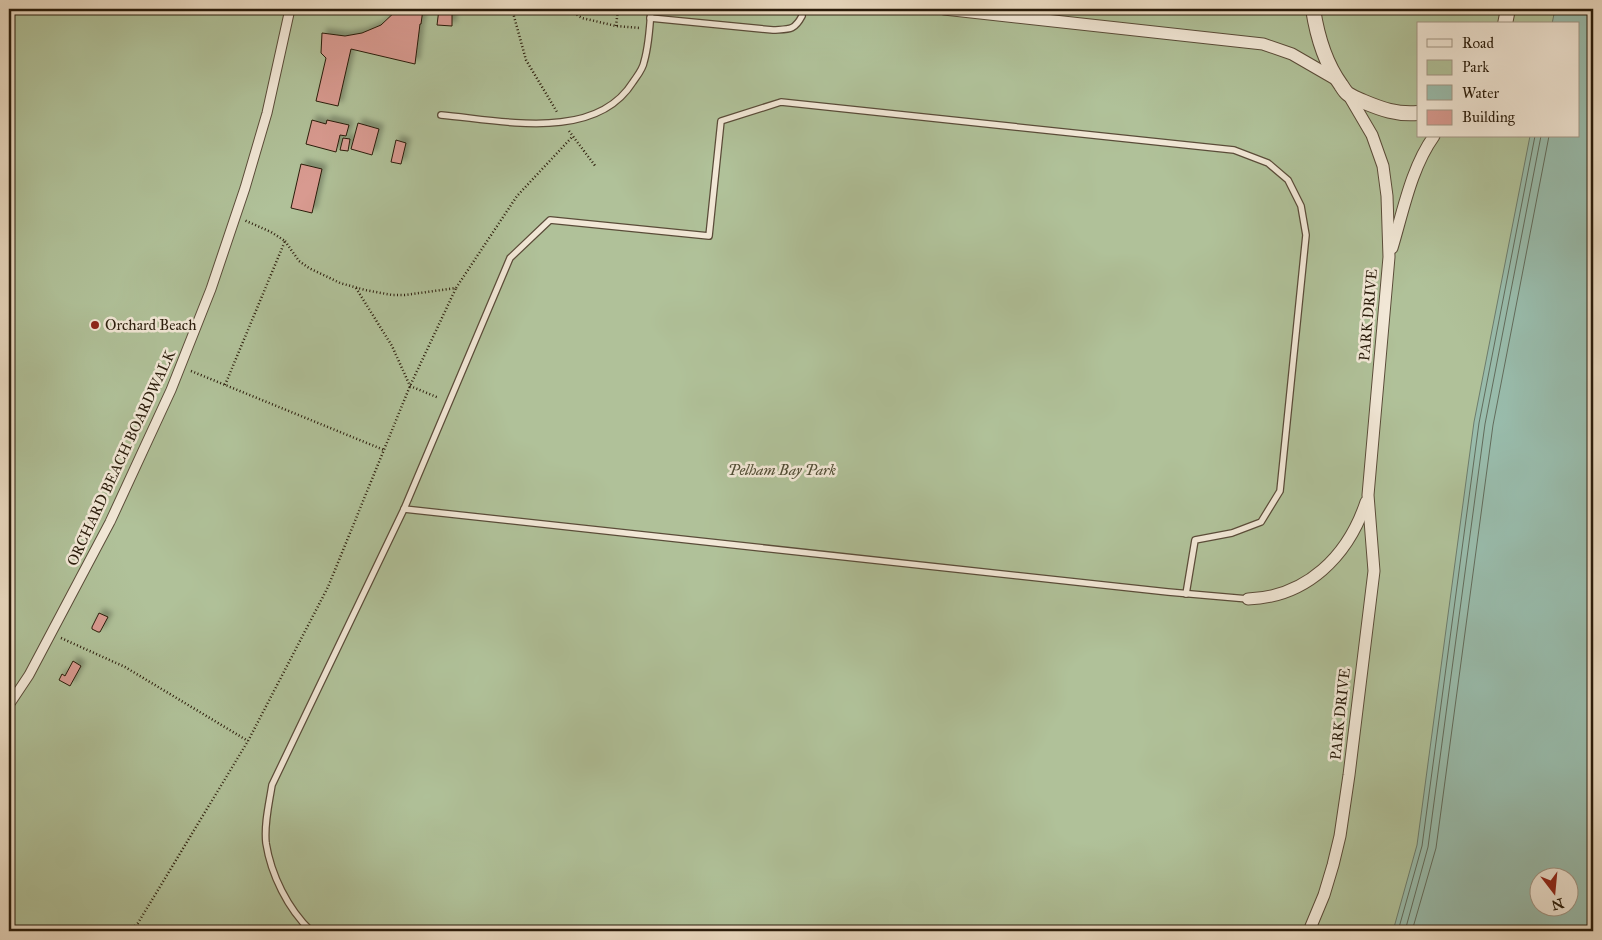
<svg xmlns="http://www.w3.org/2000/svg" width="1602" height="940" viewBox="0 0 1602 940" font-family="'IM FELL Great Primer',serif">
<defs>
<filter id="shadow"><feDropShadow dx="4.5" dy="-4.5" stdDeviation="2.5" flood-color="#0004"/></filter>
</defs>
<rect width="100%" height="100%" fill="#ebdbc2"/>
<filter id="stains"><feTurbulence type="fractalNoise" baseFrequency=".004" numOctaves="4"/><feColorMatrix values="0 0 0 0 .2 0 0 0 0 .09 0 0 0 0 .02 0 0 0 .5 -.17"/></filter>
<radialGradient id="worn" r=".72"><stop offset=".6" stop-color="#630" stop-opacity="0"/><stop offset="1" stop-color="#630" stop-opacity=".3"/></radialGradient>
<polygon fill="#b0c199" stroke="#6d6e52" points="9,9 1593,9 1593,55 1578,24 1418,24 1418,136 1561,136 1432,931 9,931"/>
<path fill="#99bcac" stroke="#6d7c6c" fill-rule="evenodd" d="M 1555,9 L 1593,9 L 1593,931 L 1393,931 L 1417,845 L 1474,422 L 1530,136 L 1578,136 L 1578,24 L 1552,24 ZM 1540,878 L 1570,878 L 1570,908 L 1540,908 Z"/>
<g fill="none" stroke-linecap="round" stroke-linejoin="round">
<g stroke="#626c5c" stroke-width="1">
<polyline points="1398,931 1422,846 1479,423 1535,136"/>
<polyline points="1405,931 1428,847 1485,424 1541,136"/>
<polyline points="1412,931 1436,848 1493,425 1549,136"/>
</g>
</g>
<g fill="#d89a90" stroke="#2a1c0b" filter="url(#shadow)">
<polygon points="398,9 423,9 421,24 420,24 415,64 351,49 338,106 316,101 326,58 321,53 322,33 345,36 362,33 381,25"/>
<polygon points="439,9 452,9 452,26 437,25"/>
<polygon points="312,120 326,124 327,120 349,125 346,136 340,135 336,152 306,144"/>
<polygon points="358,123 379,129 372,155 351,149"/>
<polygon points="343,138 350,139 348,151 340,150"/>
<polygon points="396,140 406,143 401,164 391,162"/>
<polygon points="301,164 322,169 312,213 291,208"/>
<polygon points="99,613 108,617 100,632 98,632 92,629 92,627"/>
<polygon points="73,661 81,666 70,686 59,680 62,674 65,676"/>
</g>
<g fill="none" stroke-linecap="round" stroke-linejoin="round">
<g stroke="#5a4c39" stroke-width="8">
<g id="service">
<path d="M 650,18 L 773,30 C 789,29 794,31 802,16"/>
<path d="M 441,115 C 500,120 595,143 633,82 C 637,76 643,69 644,62 C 649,45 650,26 651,9"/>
<polyline points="404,509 1168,592 1248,599"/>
<path d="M 311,931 C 288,909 271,875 266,843 C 264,824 269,804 272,785 L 404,509 L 510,258 L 550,220 L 709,236 L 721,121 L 781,102 L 1234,150 L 1268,163 L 1288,180 L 1301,206 L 1306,235 L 1280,491 L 1261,522 L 1232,533 L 1195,540 L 1186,594"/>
</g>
</g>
<g stroke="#5a4c39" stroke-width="11">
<polyline id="pedestrian" points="9,705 29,675 110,522 171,390 211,289 245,188 267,113 290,9"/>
</g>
<g stroke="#5a4c39" stroke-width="13">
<g id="minor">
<polyline points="944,9 1263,44 1292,54 1337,80"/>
<path d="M 1392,248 C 1403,212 1411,168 1434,136"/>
<path d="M 1248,599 C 1307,597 1348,556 1366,502"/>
<polyline points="1309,931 1324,895 1333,865 1340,836 1349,775 1374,571 1368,495 1389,257 1387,196 1383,166 1372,135 1348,94"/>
</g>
</g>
<g stroke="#5a4c39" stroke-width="16">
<g id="tertiary">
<path d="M 1313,9 C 1317,35 1325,63 1341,85 C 1343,88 1345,92 1348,94 C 1352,97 1358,99 1362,101 C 1381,109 1397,115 1418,113"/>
<polyline points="1505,24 1508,9"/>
</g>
</g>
<g stroke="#2a1c0b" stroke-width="2.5" stroke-dasharray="1 2.5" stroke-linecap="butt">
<polyline points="512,9 526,60 557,112"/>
<polyline points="568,9 582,18 616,26 640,28"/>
<polyline points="616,26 618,9"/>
<polyline points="569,131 596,167"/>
<polyline points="285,241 299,261 309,268 340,283 365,290 392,295 405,295 456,288 517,196 573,136"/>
<polyline points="356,288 392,346 410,386 439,398"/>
<polyline points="191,371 384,450"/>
<polyline points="225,385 285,241 271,232 244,220"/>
<polyline points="61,638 125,667 248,741"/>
<polyline points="130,931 138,923 248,741 328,587 410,386 456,288"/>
</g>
<use href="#service" stroke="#f2e8d7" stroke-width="5.5"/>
<use href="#pedestrian" stroke="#f2e8d7" stroke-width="9"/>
<use href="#minor" stroke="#f2e8d7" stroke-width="11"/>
<use href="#tertiary" stroke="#f2e8d7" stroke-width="14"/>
</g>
<circle fill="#8f2418" stroke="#f2e8d7" stroke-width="2" cx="95" cy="325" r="5"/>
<g text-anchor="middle" stroke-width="5" stroke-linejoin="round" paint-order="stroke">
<g font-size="15" fill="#2a1c0b" stroke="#f2e8d7">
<text transform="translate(1368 315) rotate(-85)" y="5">PARK DRIVE</text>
<text transform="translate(121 458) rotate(-65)" y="5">ORCHARD BEACH BOARDWALK</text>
<text transform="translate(1340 714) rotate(-84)" y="5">PARK DRIVE</text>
</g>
<g font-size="15" fill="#2a1c0b" stroke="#f2e8d7" text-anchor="start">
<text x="105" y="330">Orchard Beach</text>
</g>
<g font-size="15" font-style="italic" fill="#524e36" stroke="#f2e8d7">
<text x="782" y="475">Pelham Bay Park</text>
</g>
</g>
<rect width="1602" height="940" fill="none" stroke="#ebdbc2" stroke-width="30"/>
<rect x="10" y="10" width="1582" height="920" fill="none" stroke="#2a1c0b" stroke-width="2.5"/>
<rect x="15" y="15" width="1572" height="910" fill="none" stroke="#2a1c0b"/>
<rect x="1417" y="22" width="162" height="115" fill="#f2e8d7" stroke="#a29685"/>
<rect x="1427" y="39" width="25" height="8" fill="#f2e8d7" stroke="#a29685"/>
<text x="1462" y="48" font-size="15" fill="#2a1c0b">Road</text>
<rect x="1427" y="60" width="25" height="15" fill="#b0c199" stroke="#a29685"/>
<text x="1462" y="72" font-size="15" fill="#2a1c0b">Park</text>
<rect x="1427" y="85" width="25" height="15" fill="#99bcac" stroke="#a29685"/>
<text x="1462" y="98" font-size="15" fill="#2a1c0b">Water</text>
<rect x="1427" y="110" width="25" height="15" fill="#d89a90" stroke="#a29685"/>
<text x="1462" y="122" font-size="15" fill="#2a1c0b">Building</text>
<g transform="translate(1554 892) rotate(164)"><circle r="24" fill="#f2e8d7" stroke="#a29685"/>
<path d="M0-4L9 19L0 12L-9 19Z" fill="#8f2418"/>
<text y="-8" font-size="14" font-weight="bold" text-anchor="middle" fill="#2a1c0b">N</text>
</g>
<rect width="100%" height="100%" filter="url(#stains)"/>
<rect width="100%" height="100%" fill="url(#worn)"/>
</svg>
